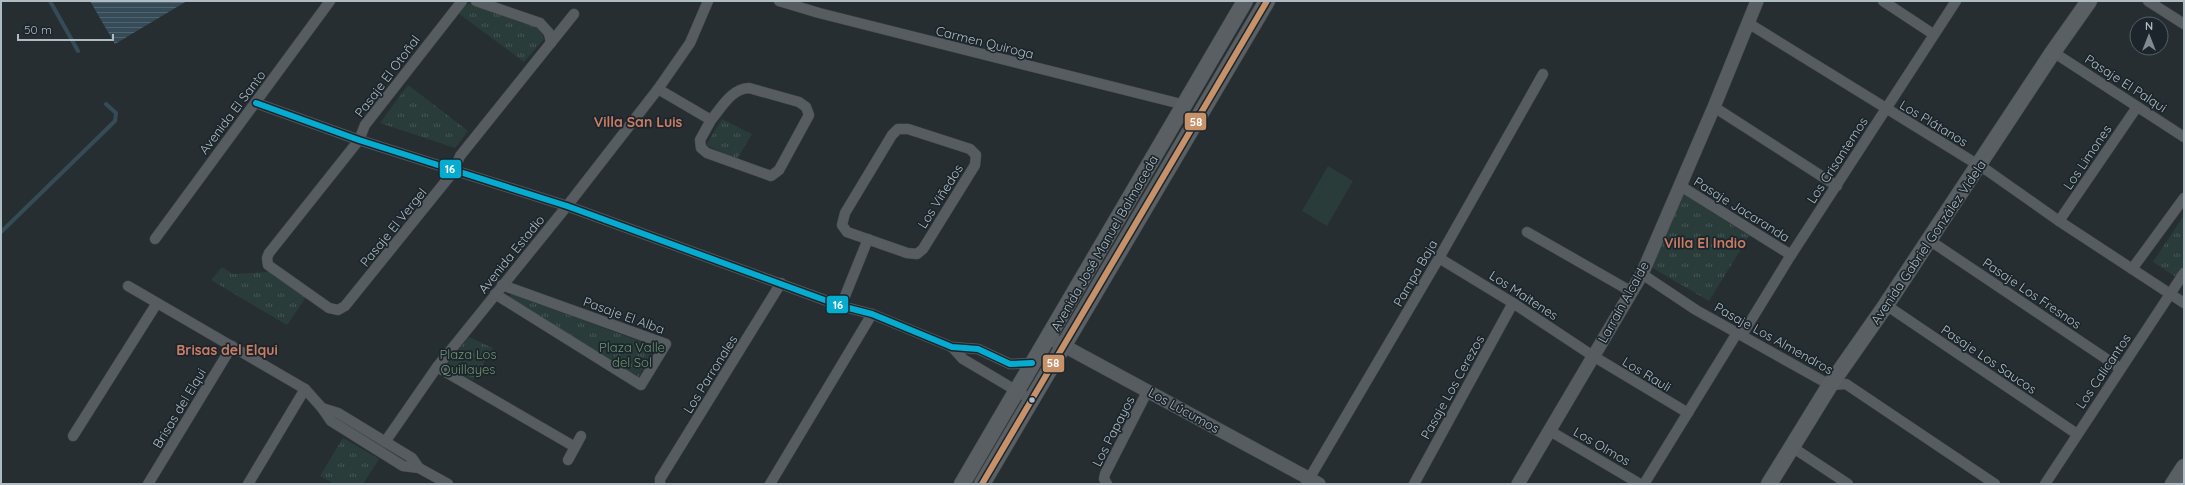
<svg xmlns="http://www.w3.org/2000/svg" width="2185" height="485" viewBox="0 0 2185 485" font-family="Quicksand,sans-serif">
<defs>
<pattern id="grass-tufts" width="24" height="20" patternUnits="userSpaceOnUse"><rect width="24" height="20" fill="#293c39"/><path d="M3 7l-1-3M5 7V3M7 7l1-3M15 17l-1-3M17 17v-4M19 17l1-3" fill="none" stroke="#465654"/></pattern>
<pattern id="water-rules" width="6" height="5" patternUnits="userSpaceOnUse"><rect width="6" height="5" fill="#354b58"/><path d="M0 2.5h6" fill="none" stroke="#50636e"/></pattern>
</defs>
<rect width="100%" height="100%" fill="#262e32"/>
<g fill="url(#grass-tufts)">
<polygon points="471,3 538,27 544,39 524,62 458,13 465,5"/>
<polygon points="408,85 468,131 455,148 380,123"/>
<polygon points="722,119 752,134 737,159 706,145"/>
<polygon points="1683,194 1749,236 1709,301 1651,267"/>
<polygon points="2184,215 2184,265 2176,277 2153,262"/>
<polygon points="222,267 233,274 270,272 306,297 287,325 211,280"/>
<polygon points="511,294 655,347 638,378 508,299"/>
<polygon points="469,337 493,348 473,380 445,366"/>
<polygon points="343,438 379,459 363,484 334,484 320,476"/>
</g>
<polygon fill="#293c39" points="1328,166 1353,181 1327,226 1302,211"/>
<polygon fill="url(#water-rules)" points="90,1 187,1 115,44"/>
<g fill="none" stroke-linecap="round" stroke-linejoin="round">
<g stroke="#354b58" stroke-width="4">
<polyline points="50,1 78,51"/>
<polyline points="1,232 115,121 116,113 106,104"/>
</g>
<g stroke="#444a4d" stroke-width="11">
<g id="minor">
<polyline points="462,1 365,125 359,140 269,253 267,258 268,265 329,308 338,310 345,306 454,171 460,156 574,14"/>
<polyline points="476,1 540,23 549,33 551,43"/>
<polyline points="779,1 819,13 1185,105"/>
<polyline points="1883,1 1933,34"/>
<polyline points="2148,1 2184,24"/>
<polyline points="1748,23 1988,171 2059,221 2184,303"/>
<polyline points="2053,52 2184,137"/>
<path d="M 658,89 L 711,120 L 700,140 L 701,148 L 707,153 L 771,176 L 779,170 L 809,115 L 806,107 L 799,102 L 749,88 C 731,89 722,107 711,120"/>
<polyline points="256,103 359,140 567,206 841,306 872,314 952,347 978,349 1010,364 1032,363"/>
<polyline points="1714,107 1837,186"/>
<polygon points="898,129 908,129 970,149 976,155 975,165 923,249 917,254 907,253 847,232 842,225 845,213 892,135"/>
<polyline points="1679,185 1791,255"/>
<polyline points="2059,221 2137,107"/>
<polyline points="1527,232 1632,292"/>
<polyline points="155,239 330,1"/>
<polyline points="1929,240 2120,368"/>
<polyline points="1439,258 1513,303 1593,356 1688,413"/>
<polyline points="2132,269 2184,198"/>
<polyline points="1642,274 1696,310 1830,385 1846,384 1995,484"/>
<polyline points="128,286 305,389 322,408"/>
<polyline points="495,294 641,385 666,344 502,285"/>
<polyline points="1886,305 2077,434"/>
<polyline points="841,306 868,239"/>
<polyline points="1742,335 1791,255 1956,1"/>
<polyline points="952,347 963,359 1032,400"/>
<polyline points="437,367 575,447"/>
<polyline points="1550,431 1640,484"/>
<polyline points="73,436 157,303"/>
<polyline points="385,442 437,367 567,206 658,89 690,43 708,1"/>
<polyline points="1792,447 1848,484"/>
<polyline points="568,460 581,436"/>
<polyline points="419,468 412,458 338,413 322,408 331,421 403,466 419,468 448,484"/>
<polyline points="148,484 232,346"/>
<polyline points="248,484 305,389"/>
<polyline points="660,484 660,479 781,283"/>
<polyline points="770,484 872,314"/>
<polyline points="1107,484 1104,479 1105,474 1148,390"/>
<polyline points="1306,484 1439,258 1543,74"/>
<polyline points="1414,484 1513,303"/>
<polyline points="1644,484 1737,333"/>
<polyline points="2045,484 2184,273"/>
</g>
</g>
<g stroke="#444a4d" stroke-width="14">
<g id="tertiary">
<polyline points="1055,341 1319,484"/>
<polyline points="1518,484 1642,274 1714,107 1757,1"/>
</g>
</g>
<g stroke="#444b4f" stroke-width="17">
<g id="primary">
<polyline points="962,484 1245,1"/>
<polyline points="982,484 1267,1"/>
<polyline points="1769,484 1830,385 1886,305 2053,52 2089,1"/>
<polyline points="2173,484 2184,467"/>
</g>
</g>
<use href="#minor" stroke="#575c60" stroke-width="10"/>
<use href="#tertiary" stroke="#575c60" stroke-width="13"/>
<use href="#primary" stroke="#595f62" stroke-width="16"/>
<g stroke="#1b252b" stroke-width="9">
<polyline id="bus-1" points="982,484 1267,1"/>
</g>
<g stroke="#1b252b" stroke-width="9">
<polyline id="bus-2" points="256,103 359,140 567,206 841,306 872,314 952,347 978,349 1010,364 1032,363"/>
</g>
<use href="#bus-1" stroke="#c7916a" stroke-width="6"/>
<use href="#bus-2" stroke="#06acd0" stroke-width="6"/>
</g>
<circle fill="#b0bcc3" stroke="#1b252b" stroke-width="1.5" cx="1032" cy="400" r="3.5"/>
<g text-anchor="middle" stroke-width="3.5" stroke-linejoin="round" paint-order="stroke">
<g font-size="13" fill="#b0bcc3" stroke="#1b252b">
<text transform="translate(985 42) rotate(14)" y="5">Carmen Quiroga</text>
<text transform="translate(387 76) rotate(-53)" y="5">Pasaje El Otoñal</text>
<text transform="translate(2126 83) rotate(33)" y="5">Pasaje El Palqui</text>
<text transform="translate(232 112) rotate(-53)" y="5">Avenida El Santo</text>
<text transform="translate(1934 123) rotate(31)" y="5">Los Plátanos</text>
<text transform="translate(2087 157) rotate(-56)" y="5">Los Limones</text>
<text transform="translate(1837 160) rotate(-57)" y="5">Los Crisantemos</text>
<text transform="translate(940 196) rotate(-58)" y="5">Los Viñedos</text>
<text transform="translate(1742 209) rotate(32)" y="5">Pasaje Jacaranda</text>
<text transform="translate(393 227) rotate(-51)" y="5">Pasaje El Vergel</text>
<text transform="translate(1928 242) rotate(-56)" y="5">Avenida Gabriel González Videla</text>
<text transform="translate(1104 243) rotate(-60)" y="5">Avenida José Manuel Balmaceda</text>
<text transform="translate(511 254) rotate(-51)" y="5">Avenida Estadio</text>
<text transform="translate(1415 273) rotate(-60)" y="5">Pampa Baja</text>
<text transform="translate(2032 293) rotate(34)" y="5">Pasaje Los Fresnos</text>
<text transform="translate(1524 295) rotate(33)" y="5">Los Maitenes</text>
<text transform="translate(1623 302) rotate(-61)" y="5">Larraín Alcalde</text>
<text transform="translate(624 315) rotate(20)" y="5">Pasaje El Alba</text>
<text transform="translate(1774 338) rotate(29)" y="5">Pasaje Los Almendros</text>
<text transform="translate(1989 359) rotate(34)" y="5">Pasaje Los Saucos</text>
<text transform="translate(2103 371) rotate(-56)" y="5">Los Calicantos</text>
<text transform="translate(710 374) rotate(-58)" y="5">Los Parronales</text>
<text transform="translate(1647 374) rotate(31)" y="5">Los Rauli</text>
<text transform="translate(1452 387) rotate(-61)" y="5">Pasaje Los Cerezos</text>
<text transform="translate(179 408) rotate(-59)" y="5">Brisas del Elqui</text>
<text transform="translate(1184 410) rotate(29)" y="5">Los Lúcumos</text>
<text transform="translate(1113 431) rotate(-63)" y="5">Los Papayos</text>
<text transform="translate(1602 446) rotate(30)" y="5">Los Olmos</text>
</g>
<g font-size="13" fill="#719772" stroke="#1b252b">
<text x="632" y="352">Plaza Valle<tspan x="632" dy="15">del Sol</tspan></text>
<text x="468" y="359">Plaza Los<tspan x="468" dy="15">Quillayes</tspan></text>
</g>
<g font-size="14" font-weight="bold" fill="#ca7c65" stroke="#1b252b">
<text x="638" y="127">Villa San Luis</text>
<text x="1705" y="248">Villa El Indio</text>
<text x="227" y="355">Brisas del Elqui</text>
</g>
</g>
<g stroke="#1b252b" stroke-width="1.5">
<rect x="1184" y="112" width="23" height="19" rx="4" fill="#c7916a"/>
<rect x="439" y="159" width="23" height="20" rx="4" fill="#06acd0"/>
<rect x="826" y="295" width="23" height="19" rx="4" fill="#06acd0"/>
<rect x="1042" y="354" width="23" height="19" rx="4" fill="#c7916a"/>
</g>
<g font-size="11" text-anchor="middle" font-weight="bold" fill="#fff">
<text x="1196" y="126">58</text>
<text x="450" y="173">16</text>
<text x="838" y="309">16</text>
<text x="1053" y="367">58</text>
</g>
<rect width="2185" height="485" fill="none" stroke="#b0bcc3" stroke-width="4"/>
<g transform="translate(2149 36)"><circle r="19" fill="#1b252b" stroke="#576168"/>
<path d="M0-3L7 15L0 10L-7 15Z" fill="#808a90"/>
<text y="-6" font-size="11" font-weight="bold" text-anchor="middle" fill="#b0bcc3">N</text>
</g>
<path d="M18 34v6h95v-6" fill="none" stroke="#b0bcc3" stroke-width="2"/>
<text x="24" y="34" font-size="12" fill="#b0bcc3" stroke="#1b252b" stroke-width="3" paint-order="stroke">50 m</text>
</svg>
